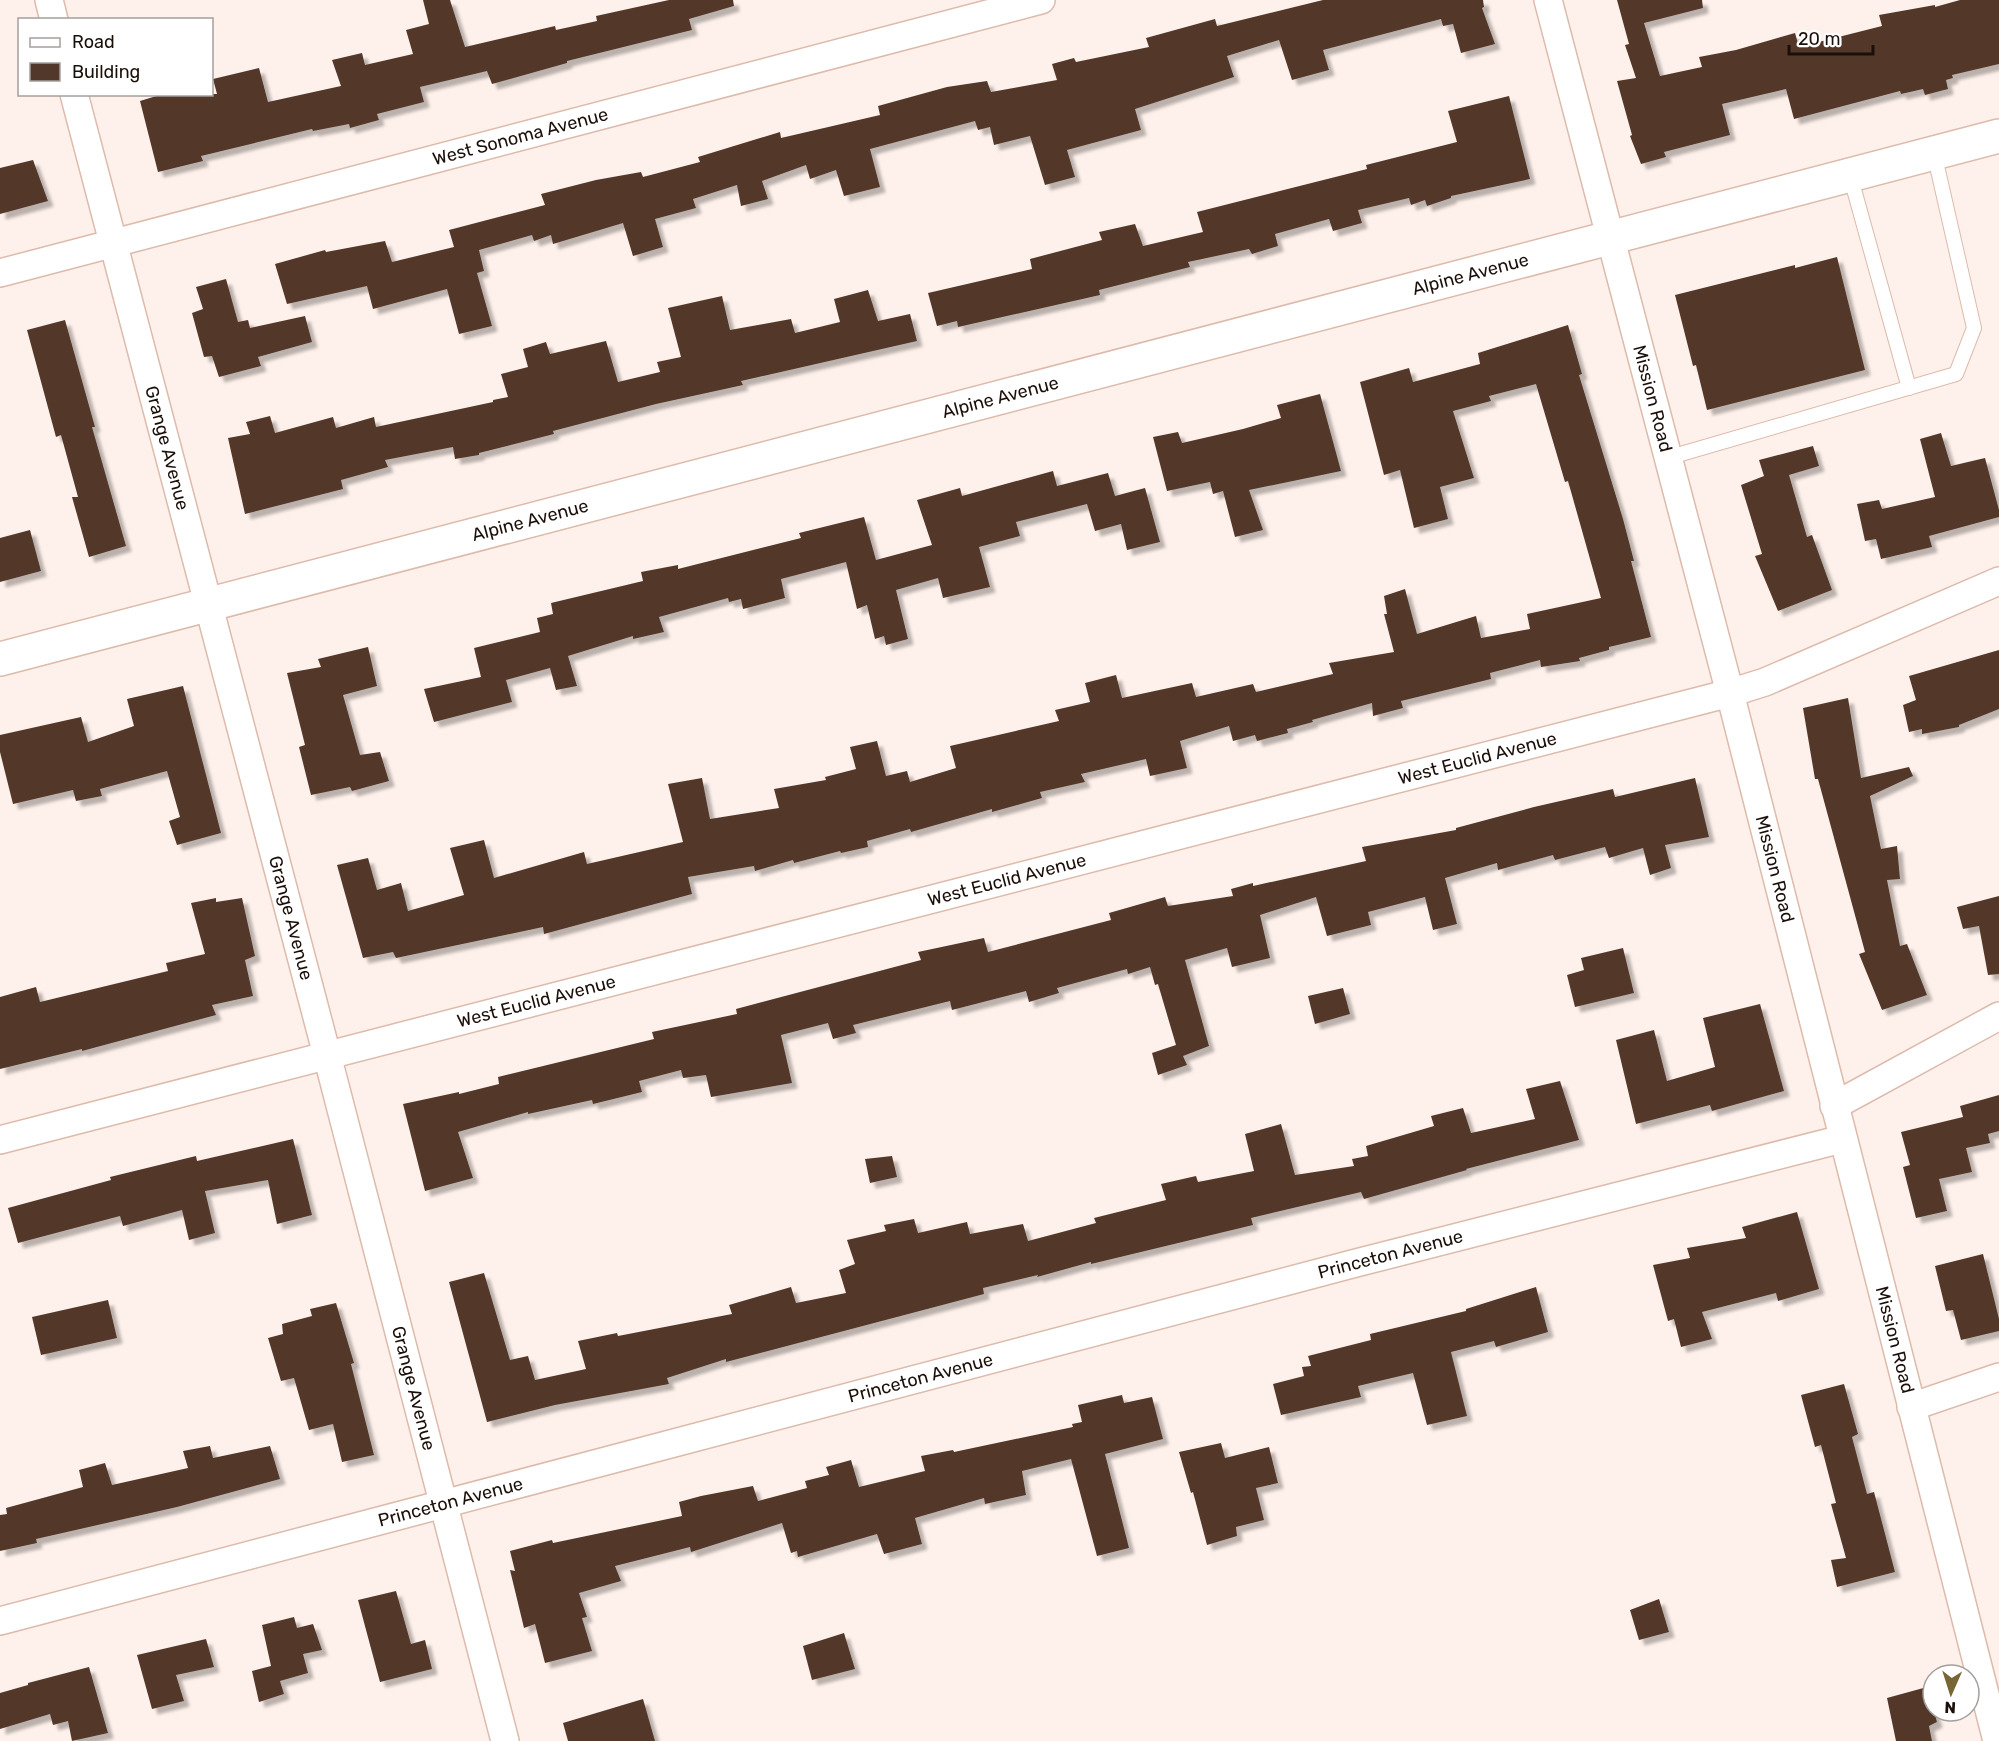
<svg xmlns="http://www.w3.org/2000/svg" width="1999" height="1741" viewBox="0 0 1999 1741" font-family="Rubik,sans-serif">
<defs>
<filter id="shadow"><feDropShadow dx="5.5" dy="5.5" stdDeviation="1.5" flood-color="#0004"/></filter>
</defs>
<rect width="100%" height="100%" fill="#fef0ea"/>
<g fill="#52382b" filter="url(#shadow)">
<polygon points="423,0 450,0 465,47 555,26 556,30 597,21 596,16 669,0 733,0 734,6 689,19 692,30 567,61 567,63 492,84 487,71 420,87 424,102 377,114 379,120 350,128 349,124 313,131 312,129 201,156 203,161 158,172 140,101 163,94 217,94 213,79 259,68 268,102 341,86 332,60 362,53 365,65 413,54 406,30 429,24"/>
<polygon points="1323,0 1483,0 1484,7 1482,8 1495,44 1461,53 1453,24 1443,26 1441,19 1323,50 1329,70 1292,80 1279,40 1227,56 1234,77 1135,109 1141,130 1067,150 1075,177 1045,185 1030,136 994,145 990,127 978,130 975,121 870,149 880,187 844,196 836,170 810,179 806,165 762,181 768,199 741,206 737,185 693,199 696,208 655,219 663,247 633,256 623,223 553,244 551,235 534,241 532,235 479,250 484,271 477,273 492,326 459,334 447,289 373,309 367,286 287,304 275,264 325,250 326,252 385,241 392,262 454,247 449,230 545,205 541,194 596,180 641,172 643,177 700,162 698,157 780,132 781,138 880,115 878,106 947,87 987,81 991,92 1057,80 1052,64 1074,58 1076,62 1149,47 1146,38 1215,19 1217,26"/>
<polygon points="1617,0 1702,0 1703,8 1644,23 1660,76 1702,67 1699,57 1736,50 1795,33 1799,47 1882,26 1879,15 1935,5 1935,7 1960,0 1999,0 1999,64 1952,75 1953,78 1946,80 1948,89 1925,95 1923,89 1901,94 1900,91 1794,119 1786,89 1722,104 1730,135 1664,152 1666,157 1641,164 1630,136 1632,135 1617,81 1636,78 1625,45 1629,44"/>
<polygon points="1509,96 1530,179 1451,196 1451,198 1427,206 1425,200 1411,205 1409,198 1358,210 1362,223 1333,231 1329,219 1275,234 1278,246 1252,254 1249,249 1188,262 1190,267 1099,290 1100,295 958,327 957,321 937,326 928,293 1032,269 1030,259 1102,240 1099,232 1135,224 1143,246 1203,232 1197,212 1367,169 1366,165 1457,142 1448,111"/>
<polygon points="33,160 48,201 0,214 0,168"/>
<polygon points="1837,257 1865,370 1707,410 1696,365 1693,366 1675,295 1795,265 1795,268"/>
<polygon points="226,279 238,322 248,320 250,328 305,316 312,342 258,357 261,366 219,377 212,356 204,357 192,313 203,309 196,287"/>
<polygon points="868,290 878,321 910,314 917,341 741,381 743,385 656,404 553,431 554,434 479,453 479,455 455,459 453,447 385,460 388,467 341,480 343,489 245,514 228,438 250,434 246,422 270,416 275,433 333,417 336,428 374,417 376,427 493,402 493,400 508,397 501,374 528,367 523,349 546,342 550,354 606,341 618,382 660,372 657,362 681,357 668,308 722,296 730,330 791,319 795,333 840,322 834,299"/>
<polygon points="65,320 95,427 92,427 126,546 89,557 72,497 78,497 61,435 56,437 27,330"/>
<polygon points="1568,325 1582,374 1579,375 1623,519 1634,561 1631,561 1651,637 1609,647 1609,650 1579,658 1580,661 1541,667 1540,660 1490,673 1491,679 1401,701 1403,708 1373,716 1372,703 1312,720 1313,722 1287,729 1288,733 1257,741 1255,735 1233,741 1229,726 1180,741 1187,768 1150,776 1146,759 1081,774 1085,782 1040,792 1042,798 992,812 992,809 911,832 910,829 867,841 868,847 841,853 840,851 794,863 793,860 755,871 754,866 688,877 692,894 544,934 543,927 396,958 393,952 363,958 337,865 368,858 377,890 401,883 408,911 464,895 450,848 484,840 494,878 584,852 587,864 683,842 668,784 702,778 710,819 779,808 774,789 826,780 825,777 856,769 850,747 877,741 886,776 907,771 910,782 956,768 950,746 1059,721 1055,710 1090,702 1085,683 1116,675 1122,698 1192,683 1196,697 1253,684 1256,692 1333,674 1329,663 1394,652 1384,614 1387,614 1384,596 1405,589 1417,634 1476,616 1481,638 1530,629 1527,614 1601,598 1568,481 1565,482 1536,384 1489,396 1491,401 1453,411 1474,478 1440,487 1448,519 1414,528 1400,470 1384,475 1360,382 1409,368 1413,382 1480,364 1478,353"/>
<polygon points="1320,394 1341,471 1249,490 1263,530 1235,537 1223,491 1213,494 1210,482 1167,491 1153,437 1178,432 1182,443 1243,429 1281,418 1277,405"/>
<polygon points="1941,433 1951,466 1985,458 1999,510 1999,517 1929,536 1932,547 1881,559 1876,539 1865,541 1857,504 1879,500 1882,509 1935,497 1920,439"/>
<polygon points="1813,446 1819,466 1789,475 1807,537 1812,535 1832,590 1778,611 1755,556 1762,554 1741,485 1764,476 1759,460"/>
<polygon points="1053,471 1057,486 1108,473 1115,496 1145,488 1160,542 1127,550 1121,524 1095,531 1087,504 1016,522 1020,536 979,547 990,587 943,598 938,578 896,590 908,639 886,645 884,636 875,639 867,605 857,609 846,562 781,579 785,598 743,609 741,599 729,602 728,598 659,617 664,632 633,639 633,636 568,656 577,686 556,690 550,668 506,680 512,702 434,722 424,689 481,677 474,648 540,632 537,618 553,614 551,603 643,581 641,572 678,565 678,569 801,538 799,533 864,517 876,560 932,545 917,500 960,488 962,496"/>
<polygon points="30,530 41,571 0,582 0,538"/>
<polygon points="368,647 377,686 343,695 360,755 380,752 389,781 352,791 350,787 311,795 299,747 305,745 287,673 321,667 318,659"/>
<polygon points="1999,650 1999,709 1959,725 1959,727 1922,734 1922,729 1909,732 1903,705 1916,700 1909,676"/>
<polygon points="183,686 221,833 177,845 169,821 180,817 167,771 100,789 102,796 76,801 73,790 13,804 0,752 0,735 81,717 88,742 134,726 127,699"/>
<polygon points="1848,698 1861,778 1909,767 1913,776 1870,796 1881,849 1897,846 1900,879 1887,880 1900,946 1907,944 1927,995 1882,1010 1859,954 1865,952 1818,779 1815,779 1803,708"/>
<polygon points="1695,778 1709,837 1665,845 1671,868 1650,875 1643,848 1609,858 1605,847 1555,860 1553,855 1498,870 1497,863 1445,878 1457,924 1433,930 1425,897 1368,912 1371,925 1327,936 1316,897 1260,915 1270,958 1232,967 1227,948 1185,960 1209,1046 1183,1056 1187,1065 1158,1075 1152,1053 1176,1045 1158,984 1155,985 1150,967 1128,974 1127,969 1057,988 1059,993 1029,1002 1026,991 952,1010 950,1001 853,1025 856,1033 833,1039 828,1023 781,1035 792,1083 711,1097 706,1075 683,1078 681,1070 639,1081 642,1092 593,1104 592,1100 528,1114 528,1112 458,1132 473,1178 425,1191 403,1104 459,1092 459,1094 499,1084 498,1077 654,1039 652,1032 737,1014 736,1009 921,960 918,952 984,938 988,952 1111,920 1109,913 1165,897 1168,906 1233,896 1231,889 1253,883 1253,886 1366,861 1362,847 1456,830 1456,828 1534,807 1613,789 1615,797"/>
<polygon points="1999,896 1999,974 1988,975 1979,926 1963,929 1957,907"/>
<polygon points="216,898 216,902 242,898 255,956 245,960 253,996 212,1005 216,1015 82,1051 82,1049 0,1069 0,997 36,987 40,1002 168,971 166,963 205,954 191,903"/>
<polygon points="1623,948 1634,993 1575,1007 1567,975 1584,970 1581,958"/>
<polygon points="1343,988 1350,1014 1315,1024 1308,996"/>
<polygon points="1760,1004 1784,1091 1712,1111 1710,1105 1636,1124 1616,1040 1654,1030 1667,1081 1715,1067 1703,1018"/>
<polygon points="1560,1081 1579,1140 1466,1169 1467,1170 1364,1199 1361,1192 1251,1218 1253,1225 1091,1264 1091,1262 1037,1277 1038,1275 983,1288 984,1294 726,1362 726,1359 667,1378 669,1384 555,1405 487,1422 449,1282 484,1273 510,1360 528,1356 535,1380 586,1369 578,1341 617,1333 618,1336 732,1314 729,1305 791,1287 796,1303 846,1293 839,1270 855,1264 847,1240 886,1231 884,1225 914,1219 918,1233 967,1222 970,1234 1023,1224 1028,1241 1096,1223 1094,1218 1166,1200 1161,1184 1196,1176 1198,1182 1254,1171 1245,1134 1281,1124 1295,1175 1354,1166 1352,1159 1368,1156 1366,1146 1434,1126 1431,1116 1463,1108 1471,1133 1535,1119 1526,1089"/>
<polygon points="1999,1095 1999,1131 1988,1134 1990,1143 1966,1148 1972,1172 1939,1179 1947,1211 1916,1218 1903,1167 1910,1165 1901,1132 1963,1117 1960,1106"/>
<polygon points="293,1139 312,1215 277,1224 268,1180 205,1191 215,1233 189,1240 182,1210 123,1226 120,1216 18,1243 8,1208 111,1180 110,1177 196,1156 197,1161"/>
<polygon points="892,1156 897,1177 870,1183 865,1159"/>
<polygon points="1797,1212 1819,1289 1778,1301 1776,1293 1702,1312 1712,1339 1681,1347 1674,1319 1668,1321 1653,1265 1690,1258 1687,1248 1746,1238 1742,1227"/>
<polygon points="1983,1254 1999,1319 1999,1331 1961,1340 1953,1310 1946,1311 1935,1266"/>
<polygon points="1536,1287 1548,1332 1496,1347 1494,1341 1451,1352 1467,1416 1427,1425 1413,1373 1358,1386 1361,1397 1281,1415 1273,1384 1304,1376 1302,1367 1311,1366 1308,1356 1371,1340 1370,1334 1466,1311 1466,1309"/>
<polygon points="108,1300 117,1338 41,1355 32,1317"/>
<polygon points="336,1303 354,1363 351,1364 374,1455 342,1462 333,1424 309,1430 294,1378 281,1381 268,1338 283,1334 282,1324 312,1316 310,1309"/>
<polygon points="1844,1384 1858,1434 1852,1437 1867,1494 1874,1492 1895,1572 1837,1587 1831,1560 1846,1558 1831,1504 1836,1503 1821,1445 1815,1447 1801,1395"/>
<polygon points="1122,1395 1124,1403 1152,1397 1163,1439 1105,1454 1129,1548 1097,1556 1071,1459 1022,1471 1026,1495 985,1504 984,1498 915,1518 922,1544 884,1554 877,1534 798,1557 797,1551 791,1553 782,1523 691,1552 690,1547 615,1566 621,1581 579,1593 587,1617 582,1618 592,1651 545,1663 535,1624 524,1628 510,1570 515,1571 510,1551 552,1540 553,1543 682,1516 679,1502 701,1496 753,1486 758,1501 807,1488 805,1481 829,1475 826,1467 851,1460 859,1487 925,1471 921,1456 953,1450 954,1452 1073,1427 1072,1424 1082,1422 1078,1405"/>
<polygon points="1221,1443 1225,1458 1269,1447 1278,1483 1256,1488 1264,1520 1236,1527 1237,1536 1207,1545 1193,1492 1191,1493 1179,1452"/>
<polygon points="210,1446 213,1458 270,1446 280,1479 177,1507 36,1539 37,1543 0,1551 0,1515 7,1514 6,1508 83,1487 79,1470 105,1463 112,1485 188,1468 183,1451"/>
<polygon points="396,1591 411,1644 425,1640 432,1669 380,1682 358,1600"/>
<polygon points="1659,1599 1669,1632 1639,1640 1630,1610"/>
<polygon points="294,1617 297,1628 313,1624 322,1650 303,1654 308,1673 280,1681 284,1694 259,1702 252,1671 271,1666 262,1625"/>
<polygon points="844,1633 855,1669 812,1680 803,1646"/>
<polygon points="206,1639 214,1667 176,1675 184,1701 152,1709 137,1655"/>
<polygon points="89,1667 108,1733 72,1741 68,1721 53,1725 50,1714 0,1729 0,1693 28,1685 28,1683"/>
<polygon points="1927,1687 1937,1722 1929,1726 1932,1741 1896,1741 1887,1698"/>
<polygon points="643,1699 655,1741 568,1741 563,1723"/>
</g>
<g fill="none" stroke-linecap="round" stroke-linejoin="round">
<g stroke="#dcbbac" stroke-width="16">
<g id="lane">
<polyline points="1850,175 1909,388"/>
<polyline points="1667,458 1956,374 1974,328 1934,153"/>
</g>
</g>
<g stroke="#dcbbac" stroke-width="30">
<g id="street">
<polyline points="49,0 54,20"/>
<path id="s1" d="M 1548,0 L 1730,693 L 1997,1741"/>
<path id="s2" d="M 74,94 L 327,1055 L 505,1741"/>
<path id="s3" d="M 0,273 L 1041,0"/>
<polyline points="1834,1106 1999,1016"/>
<path id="s4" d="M 0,1140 L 1730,693 L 1765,682 L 1999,581"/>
<polyline points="1911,1407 1999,1377"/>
<path id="s5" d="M 0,1621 L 1356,1263 L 1842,1139"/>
</g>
</g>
<g stroke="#dcbbac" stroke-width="36">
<g id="secondary">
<path id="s6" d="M 0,659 L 1999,136"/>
</g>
</g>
<use href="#lane" stroke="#fff" stroke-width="14"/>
<use href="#street" stroke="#fff" stroke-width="27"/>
<use href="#secondary" stroke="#fff" stroke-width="33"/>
</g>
<g text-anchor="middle" stroke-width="6" stroke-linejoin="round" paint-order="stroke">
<g font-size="18" fill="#1b0f0a" stroke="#fff">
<text dy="6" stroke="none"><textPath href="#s3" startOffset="538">West Sonoma Avenue</textPath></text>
<text dy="6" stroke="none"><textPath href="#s6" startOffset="1520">Alpine Avenue</textPath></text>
<text dy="6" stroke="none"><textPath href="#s6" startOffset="1034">Alpine Avenue</textPath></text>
<text dy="6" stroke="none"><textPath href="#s1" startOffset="412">Mission Road</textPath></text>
<text dy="6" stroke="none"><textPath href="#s2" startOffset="366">Grange Avenue</textPath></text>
<text dy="6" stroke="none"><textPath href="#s6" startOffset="548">Alpine Avenue</textPath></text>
<text dy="6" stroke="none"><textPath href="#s4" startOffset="1526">West Euclid Avenue</textPath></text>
<text dy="6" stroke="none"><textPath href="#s1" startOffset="898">Mission Road</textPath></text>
<text dy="6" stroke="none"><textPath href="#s4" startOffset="1040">West Euclid Avenue</textPath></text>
<text dy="6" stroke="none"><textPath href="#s2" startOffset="852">Grange Avenue</textPath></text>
<text dy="6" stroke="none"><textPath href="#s4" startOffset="554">West Euclid Avenue</textPath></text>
<text dy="6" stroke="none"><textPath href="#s5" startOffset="1438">Princeton Avenue</textPath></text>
<text dy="6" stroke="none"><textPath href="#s1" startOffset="1384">Mission Road</textPath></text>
<text dy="6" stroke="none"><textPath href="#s5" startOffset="952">Princeton Avenue</textPath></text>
<text dy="6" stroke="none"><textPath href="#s2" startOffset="1338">Grange Avenue</textPath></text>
<text dy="6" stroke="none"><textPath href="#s5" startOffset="466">Princeton Avenue</textPath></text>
</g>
</g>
<rect x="18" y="18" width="195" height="78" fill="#ffffff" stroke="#a49f9d" stroke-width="1.5"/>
<rect x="30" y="38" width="30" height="9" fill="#ffffff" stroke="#a49f9d" stroke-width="1.5"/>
<text x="72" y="48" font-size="18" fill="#1b0f0a">Road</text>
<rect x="30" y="63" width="30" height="18" fill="#52382b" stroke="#a49f9d" stroke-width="1.5"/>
<text x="72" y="78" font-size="18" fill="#1b0f0a">Building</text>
<g transform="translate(1951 1693) rotate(183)"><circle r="28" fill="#ffffff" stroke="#a49f9d" stroke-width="1.5"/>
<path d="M0-4.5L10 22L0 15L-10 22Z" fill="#786634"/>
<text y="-9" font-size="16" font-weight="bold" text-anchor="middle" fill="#1b0f0a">N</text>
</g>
<path d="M1789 45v9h84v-9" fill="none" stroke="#1b0f0a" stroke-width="3"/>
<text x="1798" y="45" font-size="18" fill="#1b0f0a" stroke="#ffffff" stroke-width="4.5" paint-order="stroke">20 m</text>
</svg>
